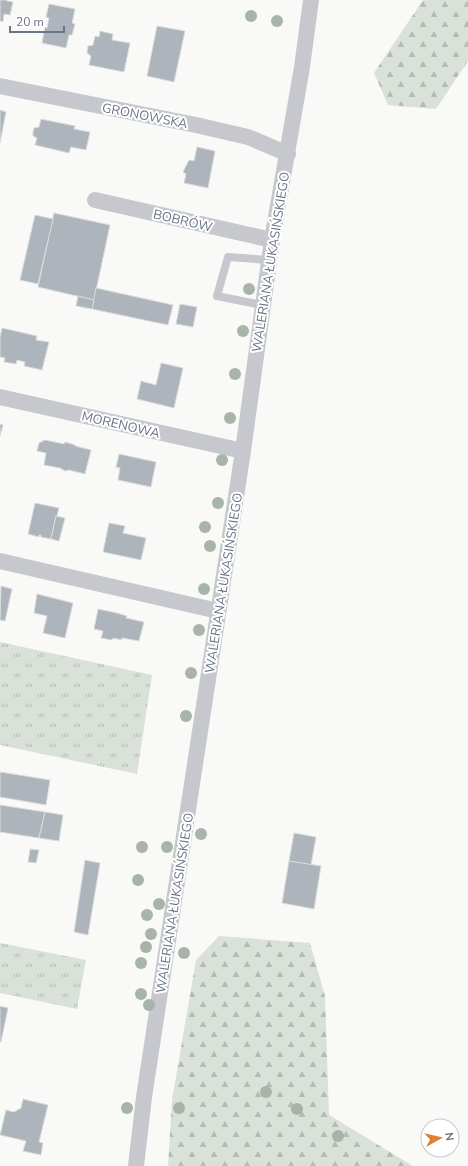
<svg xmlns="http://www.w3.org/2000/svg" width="468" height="1166" viewBox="0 0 468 1166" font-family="'Nunito Sans',sans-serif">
<defs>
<pattern id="grass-tufts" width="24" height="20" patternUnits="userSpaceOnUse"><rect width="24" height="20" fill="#dae1d9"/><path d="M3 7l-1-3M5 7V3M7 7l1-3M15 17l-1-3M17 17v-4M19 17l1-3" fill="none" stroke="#b5bbb6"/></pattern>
<pattern id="forest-firs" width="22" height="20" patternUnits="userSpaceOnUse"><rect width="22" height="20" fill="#dae1d9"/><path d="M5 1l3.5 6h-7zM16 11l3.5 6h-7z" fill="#b5bbb6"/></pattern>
</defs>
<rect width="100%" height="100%" fill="#f9faf8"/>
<g fill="url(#grass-tufts)">
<polygon points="0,642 152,675 137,774 0,745"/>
<polygon points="0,943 86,960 77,1009 0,993"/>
</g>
<g fill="url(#forest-firs)">
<polygon points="423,0 468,0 468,61 436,109 388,105 374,73"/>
<polygon points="219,936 310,943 325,996 329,1115 413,1166 168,1166 172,1100 196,960"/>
</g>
<g fill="#aeb4bc" stroke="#dbdcda">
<polygon points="0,0 7,0 7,1 13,2 10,15 4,14 3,22 0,21"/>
<polygon points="49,4 75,9 72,23 75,24 72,35 69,35 66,48 42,43 45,27 47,28 49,18 46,17"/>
<polygon points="157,26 185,31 174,82 147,76"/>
<polygon points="100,31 113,34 112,40 130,43 124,72 89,65 91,56 87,53 88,46 93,45 95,36 99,37"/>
<polygon points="0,110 6,112 0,143"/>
<polygon points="41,119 75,126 74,129 90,132 86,150 71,147 69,153 35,145 37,138 33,136 33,131 34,128 39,127"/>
<polygon points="197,147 215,151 208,188 184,183 186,174 183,172 189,160 194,161"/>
<polygon points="54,213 110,225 94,300 38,287"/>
<polygon points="35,215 53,219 38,284 20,280"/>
<polygon points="96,288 173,305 168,325 92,309"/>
<polygon points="78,296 94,300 92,309 76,306"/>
<polygon points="180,304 197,307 193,327 176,324"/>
<polygon points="2,328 37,336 36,340 49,342 42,370 24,366 25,362 17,360 16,364 4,362 5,358 0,357 0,337"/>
<polygon points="161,363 183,368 174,408 137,399 141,381 156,385"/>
<polygon points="0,424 3,425 0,436"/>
<polygon points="45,440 64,444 65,442 75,445 75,446 91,450 85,474 69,470 65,471 60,468 44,465 46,453 37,451 39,443"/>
<polygon points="119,454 156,462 151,487 118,480 120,468 116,467"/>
<polygon points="35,503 59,508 57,516 56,516 51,539 41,537 41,535 39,535 39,537 28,534"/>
<polygon points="56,516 65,518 59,541 51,539"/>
<polygon points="109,523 125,526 123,533 146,538 141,560 103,552"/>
<polygon points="1,586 12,589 5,621 0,620"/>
<polygon points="37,594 73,603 65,638 43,633 47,616 34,613"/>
<polygon points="98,609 117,613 127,616 126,618 144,622 139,641 122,638 122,640 113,638 112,640 101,638 103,631 94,629"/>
<polygon points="0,772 50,780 46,805 0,797"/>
<polygon points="0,805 45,812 39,838 0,832"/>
<polygon points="45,812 63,815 59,841 39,838"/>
<polygon points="294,833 316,837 311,865 289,861"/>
<polygon points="30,849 39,850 36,863 28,862"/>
<polygon points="85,860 100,863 88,935 74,932"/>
<polygon points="289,861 321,866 314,909 282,903"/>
<polygon points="0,1006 8,1008 1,1042 0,1042"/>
<polygon points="23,1099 48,1105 39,1142 43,1143 41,1155 23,1151 26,1141 0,1135 6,1110 14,1112 21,1108"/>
</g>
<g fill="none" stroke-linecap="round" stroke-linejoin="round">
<polyline stroke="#c6c8cd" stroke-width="8" points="262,305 217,296 228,257 269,260"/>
<g stroke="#c6c8cd" stroke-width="16">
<polyline points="0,86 196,125 248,137 288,154"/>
<polyline points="95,200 272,240"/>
<polyline points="0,397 243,451"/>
<polyline points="0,561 218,611"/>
<polyline points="136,1166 144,1097 243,451 272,240 302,67 311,0"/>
</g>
</g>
<g fill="#a7b4a7">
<circle cx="251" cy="16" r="6"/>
<circle cx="277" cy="21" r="6"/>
<circle cx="249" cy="289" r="6"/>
<circle cx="243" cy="331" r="6"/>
<circle cx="235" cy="374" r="6"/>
<circle cx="230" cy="418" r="6"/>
<circle cx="222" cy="460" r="6"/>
<circle cx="218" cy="503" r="6"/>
<circle cx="205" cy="527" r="6"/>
<circle cx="210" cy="546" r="6"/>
<circle cx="204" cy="589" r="6"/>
<circle cx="199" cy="630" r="6"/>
<circle cx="191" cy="673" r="6"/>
<circle cx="186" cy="716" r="6"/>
<circle cx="201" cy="834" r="6"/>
<circle cx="142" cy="847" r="6"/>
<circle cx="167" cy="847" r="6"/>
<circle cx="138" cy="880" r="6"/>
<circle cx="159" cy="904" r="6"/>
<circle cx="147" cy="915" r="6"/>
<circle cx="151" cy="934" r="6"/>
<circle cx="146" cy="947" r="6"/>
<circle cx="184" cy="953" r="6"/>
<circle cx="141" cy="963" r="6"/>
<circle cx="141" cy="994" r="6"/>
<circle cx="149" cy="1005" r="6"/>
<circle cx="266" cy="1092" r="6"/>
<circle cx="127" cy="1108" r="6"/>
<circle cx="179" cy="1108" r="6"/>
<circle cx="297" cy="1109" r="6"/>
<circle cx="338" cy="1136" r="6"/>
</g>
<g text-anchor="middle" stroke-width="4" stroke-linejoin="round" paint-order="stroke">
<g font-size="13" fill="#6a7488" stroke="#fff">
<text transform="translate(145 115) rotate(11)" y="5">GRONOWSKA</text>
<text transform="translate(183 220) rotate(13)" y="5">BOBRÓW</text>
<text transform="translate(270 262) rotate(-81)" y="5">WALERIANA ŁUKASIŃSKIEGO</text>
<text transform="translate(121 424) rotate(13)" y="5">MORENOWA</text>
<text transform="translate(223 583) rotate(-81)" y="5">WALERIANA ŁUKASIŃSKIEGO</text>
<text transform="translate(174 903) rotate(-81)" y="5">WALERIANA ŁUKASIŃSKIEGO</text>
</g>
</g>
<g transform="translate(440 1138) rotate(82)"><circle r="19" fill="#ffffff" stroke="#c3c7cf"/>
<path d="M0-3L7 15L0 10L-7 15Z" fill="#de8133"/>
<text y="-6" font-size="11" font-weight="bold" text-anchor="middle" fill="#6a7488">N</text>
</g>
<path d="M10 26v6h54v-6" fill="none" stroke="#6a7488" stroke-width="2"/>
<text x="16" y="26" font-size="12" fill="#6a7488" stroke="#ffffff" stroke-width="3" paint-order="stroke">20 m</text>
</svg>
